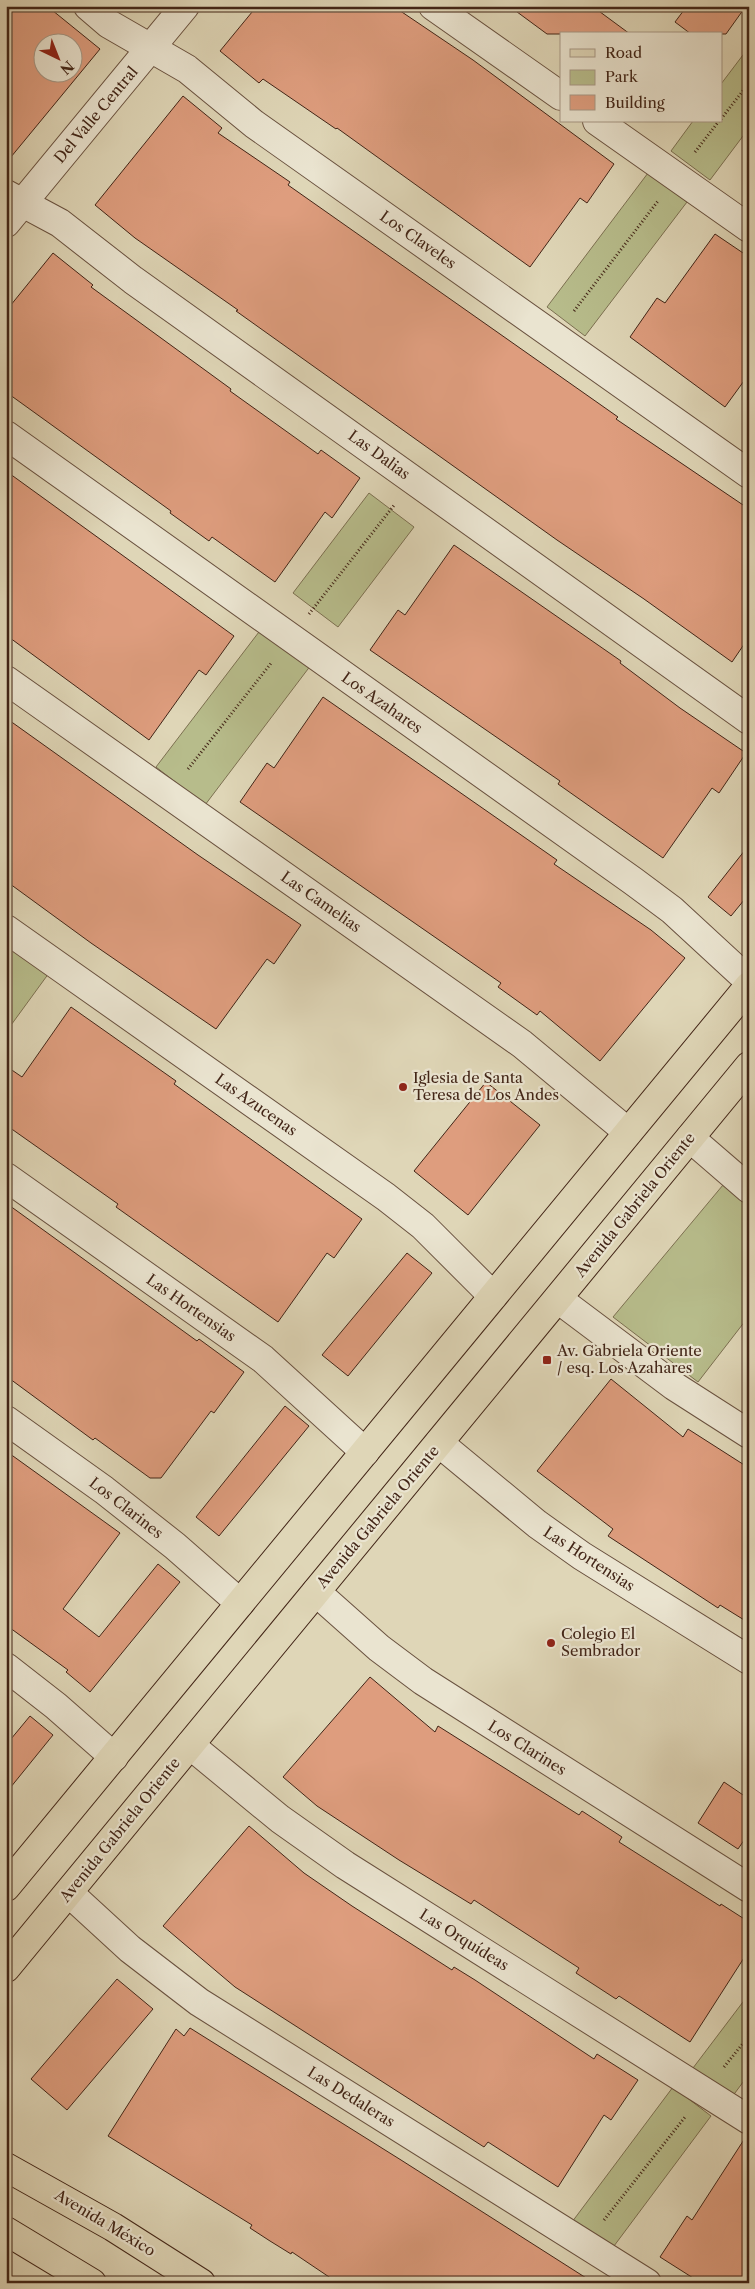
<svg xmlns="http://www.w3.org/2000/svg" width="755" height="2289" viewBox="0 0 755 2289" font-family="'Libre Caslon Text',serif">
<rect width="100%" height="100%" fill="#dfd6b7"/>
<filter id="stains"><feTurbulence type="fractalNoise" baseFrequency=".004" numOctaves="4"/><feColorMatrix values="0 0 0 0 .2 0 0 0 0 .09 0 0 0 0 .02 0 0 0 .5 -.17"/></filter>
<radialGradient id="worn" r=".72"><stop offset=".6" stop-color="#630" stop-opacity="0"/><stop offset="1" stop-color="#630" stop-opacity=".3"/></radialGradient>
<g fill="#b7bc8b" stroke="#7c7051">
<polygon points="749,47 749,128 710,180 671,151 693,121 721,121 721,84"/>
<polygon points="648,173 687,202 585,336 547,307"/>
<polygon points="369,493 414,527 338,627 293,593"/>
<polygon points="262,628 311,665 205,805 156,767"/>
<polygon points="6,941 49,973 6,1032"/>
<polygon points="723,1185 749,1205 749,1316 698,1382 613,1317"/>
<polygon points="749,1994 749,2074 732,2097 693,2068"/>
<polygon points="673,2087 711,2116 611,2250 572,2222"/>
</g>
<g fill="#de9d7e" stroke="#422517" fill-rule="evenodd">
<path d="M 6,6 L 47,6 L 100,49 L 6,163 ZM 42,42 L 72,42 L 72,72 L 42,72 Z"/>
<polygon points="257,6 393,6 473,60 614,164 587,203 580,198 530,267 337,128 336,129 263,79 259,83 220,51"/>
<polygon points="509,6 592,6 630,34 547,34"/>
<polygon points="687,6 746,6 726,34 691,34 675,22"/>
<polygon points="183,96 222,128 218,133 290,182 288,185 618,417 616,419 749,509 749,637 732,662 644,599 557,540 236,311 238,310 135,238 95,205"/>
<polygon points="715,234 749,257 749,374 725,407 630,337 657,298 665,303"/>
<polygon points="53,253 93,285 91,287 231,389 230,391 318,454 321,450 360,478 332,518 325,512 275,582 212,537 209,541 170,513 171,511 6,392 6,311"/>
<polygon points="6,471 234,636 206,675 199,670 149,740 6,635"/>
<polygon points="454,545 621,661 620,663 680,708 746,753 719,793 712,788 663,858 558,784 560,781 370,650 398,610 405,615"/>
<polygon points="323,697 557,860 554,864 651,930 685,958 600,1061 540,1011 537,1015 498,987 501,983 240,802 267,763 274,768"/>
<polygon points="6,718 198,855 301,925 274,964 267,959 216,1029 91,943 6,881"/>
<polygon points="749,845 749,894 731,916 708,897"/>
<polygon points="71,1007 176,1081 174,1084 362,1219 334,1258 327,1253 278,1322 116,1207 118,1204 6,1125 6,1066 22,1077"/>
<polygon points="486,1082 540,1125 468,1215 414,1171"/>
<polygon points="6,1203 197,1341 199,1339 244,1372 214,1413 211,1411 161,1478 150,1478 95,1438 93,1440 6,1376"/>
<polygon points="407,1253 432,1273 348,1376 322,1355"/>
<polygon points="611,1379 683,1437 688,1429 749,1468 749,1623 720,1605 718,1608 608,1536 613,1529 537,1471"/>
<polygon points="285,1406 309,1426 219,1536 196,1517"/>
<polygon points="6,1451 120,1533 63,1609 99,1637 158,1564 180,1582 90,1692 66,1672 68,1670 6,1625"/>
<polygon points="370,1677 435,1732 438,1726 579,1815 582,1811 622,1837 619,1842 720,1906 721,1904 749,1922 749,1950 690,2042 619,1996 616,1999 576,1973 579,1968 474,1900 471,1904 399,1860 317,1806 283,1777"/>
<polygon points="30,1716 53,1735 6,1793 6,1745"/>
<polygon points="724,1782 749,1799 749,1833 738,1849 698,1823"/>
<polygon points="249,1826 304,1873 352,1906 452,1970 454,1967 475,1980 594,2059 597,2054 638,2080 611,2120 604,2115 558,2187 488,2142 484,2147 235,1987 163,1926"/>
<polygon points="117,1979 153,2009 67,2110 31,2079"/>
<polygon points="190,2028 401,2160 594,2283 338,2283 292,2252 291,2254 270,2241 250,2228 252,2225 108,2136 176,2029 184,2036"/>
<polygon points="747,2135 749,2136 749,2283 701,2283 660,2257 687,2216 692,2220"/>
</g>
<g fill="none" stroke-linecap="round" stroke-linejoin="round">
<g stroke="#69513f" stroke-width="30">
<g id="minor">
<polyline points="88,6 109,24 187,69 254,124 749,474"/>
<polyline points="433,6 561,96"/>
<polyline points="597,121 749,228"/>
<polyline points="6,194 60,223 133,280 749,720"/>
<polyline points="6,223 185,6"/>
<polyline points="6,435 633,881 672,910 749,981"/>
<polyline points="6,680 522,1044 628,1132"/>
<polyline points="6,929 386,1197 423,1226 493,1296"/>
<polyline points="690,1138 749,1189"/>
<polyline points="6,1177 263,1359 365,1452"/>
<polyline points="558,1299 674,1386 749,1434"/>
<polyline points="6,1420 104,1490 175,1546 240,1603"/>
<polyline points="439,1443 537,1524 582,1556 749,1660"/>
<polyline points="316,1592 379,1648 423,1681 749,1888"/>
<polyline points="6,1667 56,1706 114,1757"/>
<polyline points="190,1745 280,1819 345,1865 749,2120"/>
<polyline points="69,1893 130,1949 199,2002 647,2283"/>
</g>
</g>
<g stroke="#422517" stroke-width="30">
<g id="major">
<polyline points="6,1887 749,986"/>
<polyline points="6,1968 749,1066"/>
<polyline points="6,2167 113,2227 201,2283"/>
<polyline points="6,2231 92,2283"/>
</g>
</g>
<g stroke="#422517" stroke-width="3" stroke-dasharray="1 2.5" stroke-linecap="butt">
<polyline points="721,119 749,83"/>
<polyline points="695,152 719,121"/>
<polyline points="574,311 658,201"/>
<polyline points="309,614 395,504"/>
<polyline points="188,769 272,662"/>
<polyline points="724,2067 749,2036"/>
<polyline points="604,2220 685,2117"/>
</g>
<use href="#minor" stroke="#eae4d0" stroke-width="28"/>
<use href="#major" stroke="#dfd6b7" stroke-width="28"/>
</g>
<g fill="#8f2418" stroke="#eae4d0" stroke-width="2">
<circle cx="403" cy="1087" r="5"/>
<rect x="542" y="1355" width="10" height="10" rx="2.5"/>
<circle cx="551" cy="1643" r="5"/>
</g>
<g text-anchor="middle" stroke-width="4.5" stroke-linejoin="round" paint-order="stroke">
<g font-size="15" fill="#422517" stroke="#eae4d0">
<text transform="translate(96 115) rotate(-50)" y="5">Del Valle Central</text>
<text transform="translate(418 240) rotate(35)" y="5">Los Claveles</text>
<text transform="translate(379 455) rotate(36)" y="5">Las Dalias</text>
<text transform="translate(382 703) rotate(35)" y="5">Los Azahares</text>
<text transform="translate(321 902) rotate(35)" y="5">Las Camelias</text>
<text transform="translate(256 1105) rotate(35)" y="5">Las Azucenas</text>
<text transform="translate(635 1205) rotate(-51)" y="5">Avenida Gabriela Oriente</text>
<text transform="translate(191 1308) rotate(35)" y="5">Las Hortensias</text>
<text transform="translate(126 1508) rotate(38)" y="5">Los Clarines</text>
<text transform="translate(378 1517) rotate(-50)" y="5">Avenida Gabriela Oriente</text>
<text transform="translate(589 1559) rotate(33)" y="5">Las Hortensias</text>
<text transform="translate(527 1748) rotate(32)" y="5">Los Clarines</text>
<text transform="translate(120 1830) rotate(-51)" y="5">Avenida Gabriela Oriente</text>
<text transform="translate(464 1940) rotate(32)" y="5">Las Orquídeas</text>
<text transform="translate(351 2097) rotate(32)" y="5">Las Dedaleras</text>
<text transform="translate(105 2223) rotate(31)" y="5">Avenida México</text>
</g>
<g font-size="15" fill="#422517" stroke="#eae4d0" text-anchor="start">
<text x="413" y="1083">Iglesia de Santa<tspan x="413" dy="17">Teresa de Los Andes</tspan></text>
<text x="557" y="1356">Av. Gabriela Oriente<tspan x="557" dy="17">/ esq. Los Azahares</tspan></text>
<text x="561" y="1639">Colegio El<tspan x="561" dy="17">Sembrador</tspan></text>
</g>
</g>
<rect width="755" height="2289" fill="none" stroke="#dfd6b7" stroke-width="25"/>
<rect x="8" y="8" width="740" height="2274" fill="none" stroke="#422517" stroke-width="2.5"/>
<rect x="12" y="12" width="730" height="2264" fill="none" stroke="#422517"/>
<rect x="560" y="32" width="162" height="90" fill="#eae4d0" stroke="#a79886"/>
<rect x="570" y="49" width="25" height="8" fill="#dfd6b7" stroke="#a79886"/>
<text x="605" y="58" font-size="15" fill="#422517">Road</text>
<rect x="570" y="70" width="25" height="15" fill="#b7bc8b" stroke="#a79886"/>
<text x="605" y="82" font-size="15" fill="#422517">Park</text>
<rect x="570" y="95" width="25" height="15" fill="#de9d7e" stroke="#a79886"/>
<text x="605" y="108" font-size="15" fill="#422517">Building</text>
<g transform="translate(58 58) rotate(137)"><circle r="24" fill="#eae4d0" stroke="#a79886"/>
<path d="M0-4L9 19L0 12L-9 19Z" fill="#8f2418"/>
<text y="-8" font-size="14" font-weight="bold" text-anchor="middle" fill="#422517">N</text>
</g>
<rect width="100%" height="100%" filter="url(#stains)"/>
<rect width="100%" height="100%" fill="url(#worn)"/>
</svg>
